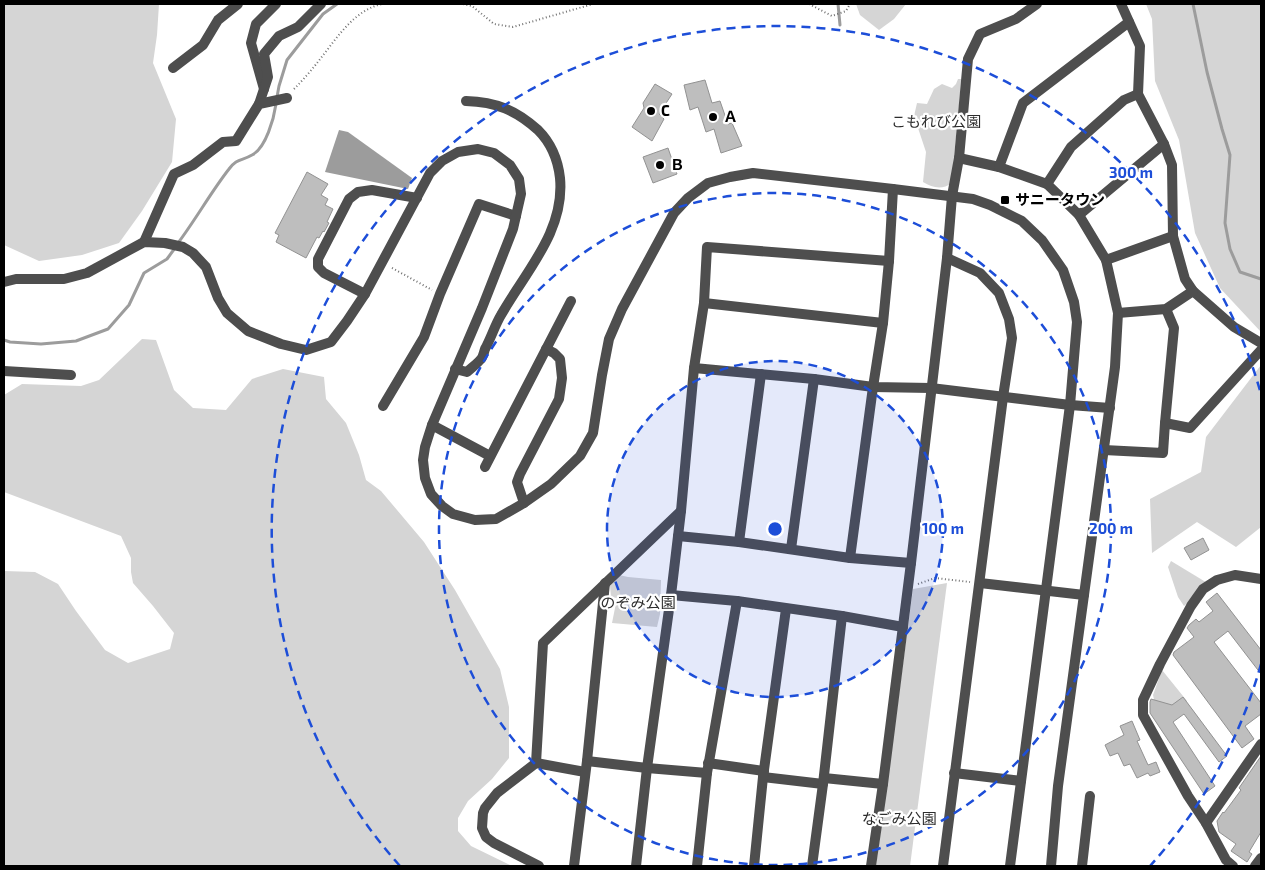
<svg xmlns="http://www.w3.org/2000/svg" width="1265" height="870" viewBox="0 0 1265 870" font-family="'Exo 2','Noto Sans JP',sans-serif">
<rect width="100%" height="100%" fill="#fff"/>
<g fill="#d5d5d5">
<polygon points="4,4 159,4 157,35 153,63 176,119 172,162 142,211 119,243 82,255 39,261 4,245"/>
<polygon points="856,4 906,4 894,19 879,30 860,15"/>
<polygon points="1146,4 1261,4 1261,332 1220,288 1195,233 1179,140 1155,81 1152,19"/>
<path d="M 958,79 L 961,79 C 959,114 954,148 952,183 C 942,190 933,188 923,182 L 926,152 L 914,116 L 917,103 L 927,104 L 934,89 L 942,84 L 952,88 L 956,84 Z"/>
<polygon points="142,339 156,340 174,390 193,408 226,410 252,379 283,369 324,377 326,399 346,423 359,455 366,480 381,491 424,542 455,590 500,669 509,707 509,758 492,779 468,801 458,818 458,831 471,846 512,866 4,866 4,571 35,572 58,584 76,611 105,650 128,663 170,649 174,633 153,606 133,583 131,572 131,558 121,536 4,492 4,395 22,384 81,386 99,380"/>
<polygon points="1261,365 1261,527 1236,547 1197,522 1152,553 1150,499 1201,472 1206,437"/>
<polygon points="1171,561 1209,584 1184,606 1178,597 1168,567"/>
<polygon points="619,575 628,577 661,580 660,614 657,627 612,623 617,598 611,597 610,586"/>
<polygon points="947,583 910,866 876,866 913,589"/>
<polygon points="1162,670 1187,701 1183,703 1174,712 1155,704 1153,695"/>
</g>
<polygon fill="#9c9c9c" points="339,130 348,132 412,178 408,189 325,172"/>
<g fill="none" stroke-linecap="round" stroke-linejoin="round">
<g stroke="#9c9c9c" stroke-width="3">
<polyline points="838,4 840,25"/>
<polyline points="1193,4 1207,72 1222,129 1230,155 1225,223 1230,249 1240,272 1261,279"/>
<polyline points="277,97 279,86 287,60 323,14 337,4"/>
<path d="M 178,243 C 196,219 211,192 229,169 C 237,158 242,161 252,155 C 266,148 274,118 276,104"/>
<polyline points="4,340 10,342 41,344 76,341 108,329 129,305 144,273 167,259 175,248"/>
</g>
</g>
<g fill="#bebebe" stroke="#929292">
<polygon points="705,80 712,103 720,101 728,124 732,123 742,146 721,153 714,129 706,132 698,107 690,110 684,85"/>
<polygon points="655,84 672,94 659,114 664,119 652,141 632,127 644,108 643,103"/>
<polygon points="668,148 677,174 653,183 643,157"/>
<polygon points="307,172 328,184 321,195 328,199 325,205 333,209 327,222 329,223 324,232 323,231 319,238 317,237 306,258 276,242 279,235 275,233"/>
<polygon points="1203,538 1209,550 1191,560 1184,548"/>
<polygon points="1217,593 1261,650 1261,674 1228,631 1214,642 1261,703 1261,714 1245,726 1254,739 1242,748 1173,655 1174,652 1194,637 1187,628 1189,625 1196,619 1199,622 1213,611 1206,602"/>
<polygon points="1183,697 1227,756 1219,762 1184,714 1173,722 1215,786 1204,794 1150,713 1150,702 1151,699 1172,705"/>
<polygon points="1132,721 1140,740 1137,741 1148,765 1156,762 1160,772 1150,776 1148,773 1137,778 1130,764 1124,766 1118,753 1110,756 1105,745 1124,735 1120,726"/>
<polygon points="1261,756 1261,832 1249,852 1252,854 1247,862 1231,851 1236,844 1219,832 1217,821 1223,812 1224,813 1241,790 1239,788"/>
</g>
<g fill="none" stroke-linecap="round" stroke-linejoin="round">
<g stroke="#707070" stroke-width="2" stroke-dasharray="1 2.5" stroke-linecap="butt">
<polyline points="463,4 472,6 494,24 513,27 593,4"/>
<polyline points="809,4 832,16 846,11 850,4"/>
<path d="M 294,89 C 302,81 310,72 317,63 C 335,41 353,10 382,4"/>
<polyline points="392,268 432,290"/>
<polyline points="918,584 935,578 970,582"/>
</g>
<g stroke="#4e4e4e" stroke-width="10">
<polyline points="1121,4 1140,46 1138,94 1164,144 1172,165 1173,236 1185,279 1193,291 1234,327 1261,343"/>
<polyline points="173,68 203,45 218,20 238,4"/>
<polyline points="264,89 251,43 256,24 276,4"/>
<polyline points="259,104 268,77 264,54 279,36 298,27 321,4"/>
<polyline points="959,158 999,167"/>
<polyline points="1047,184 1071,147 1124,100 1138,94"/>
<polyline points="1079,215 1164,144"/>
<polyline points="144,242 174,174 193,165 223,142 236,141 259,104 287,98"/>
<polyline points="1106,260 1173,236"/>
<polyline points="365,294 324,273 318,267 318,259 349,199 358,192 372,190 417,198"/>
<polyline points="704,303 883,323"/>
<polyline points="1118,313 1166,309 1193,291"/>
<polyline points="694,368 814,379 873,387 931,388 1070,405 1110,408"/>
<path d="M 455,369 L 467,372 C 471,368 477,364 481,359 C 483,357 484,352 485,349 C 491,338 495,325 501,315 C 526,271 565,231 560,178 C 558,160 551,143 538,130 C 516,110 496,102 466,101"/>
<polyline points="4,371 71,375"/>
<polyline points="383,406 424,337 440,294 479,204 516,216"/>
<polyline points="1165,423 1174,328 1166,309"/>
<polyline points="432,425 490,456"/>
<polyline points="1104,450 1163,453 1165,423 1190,428 1261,350"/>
<polyline points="485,467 571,301"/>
<polyline points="524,503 517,482 520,474 559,399 562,378 560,359 554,353 546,349"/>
<polyline points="678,536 739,542 850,558 911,563"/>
<polyline points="739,542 761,374"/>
<polyline points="791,549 814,379"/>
<polyline points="850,558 873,387 883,323 889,261 893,189"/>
<polyline points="980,583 1084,595"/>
<polyline points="671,595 737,601 842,616 903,627"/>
<polyline points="587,761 647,768 707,773"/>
<polyline points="536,763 543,643 681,511"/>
<polyline points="708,763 764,771"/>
<polyline points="954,773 1021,781"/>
<polyline points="763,777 823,784"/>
<polyline points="824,778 883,784"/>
<polyline points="1206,823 1261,744"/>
<polyline points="539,866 494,843 486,837 482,828 483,813 485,808 497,793 536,763 585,772"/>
<polyline points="574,866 587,761 605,583"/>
<polyline points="636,866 647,768 671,595 681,511 694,368 704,303 707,247 889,261"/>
<polyline points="697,866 707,773 737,601"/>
<polyline points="754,866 763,777 786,609"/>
<polyline points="812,866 823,784 842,616"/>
<polyline points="871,866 883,784 911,563 947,258 952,196 959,158 968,59 980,34 1016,19 1037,4"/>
<polyline points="943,866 1003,397 1012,338 1009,319 999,293 980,273 947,258"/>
<polyline points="1051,866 1058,786 1115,367 1118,313 1106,260 1079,215 1047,184 999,167 1023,103 1129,22"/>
<polyline points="1082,866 1090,796"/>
<polyline points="1233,866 1226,860 1206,823 1188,796 1143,715 1143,700 1160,664 1191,606 1203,589 1217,580 1235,575 1261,579"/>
<polyline points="1255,866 1261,858"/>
</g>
<polyline stroke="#4e4e4e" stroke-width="10" points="4,282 16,279 64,279 87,273 144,242 165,243 183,247 193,253 206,267 218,298 227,313 248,331 281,344 306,350 331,342 347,321 365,294 430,173 442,161 458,152 478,149 494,153 510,165 519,179 521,194 513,229 482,308 432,425 425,447 423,460 425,478 431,494 442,506 453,514 475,520 496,519 524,503 551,484 580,456 593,433 602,375 609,339 622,309 674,213 688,198 708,183 730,177 753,173 893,189 973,199 990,205 1022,221 1042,240 1063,270 1074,302 1077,322 1070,405 1010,866"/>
</g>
<circle cx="775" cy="529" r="168" fill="#1d4ed8" fill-opacity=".12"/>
<g fill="none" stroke="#1d4ed8" stroke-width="2.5" stroke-dasharray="9 6">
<circle cx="775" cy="529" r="168"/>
<circle cx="775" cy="529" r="336"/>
<path d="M1261 664A504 504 0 0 1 1150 866M400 866A504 504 0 1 1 1261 394"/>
</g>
<g fill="#000" stroke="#fff" stroke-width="2">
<circle cx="651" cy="111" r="5"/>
<circle cx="713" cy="117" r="5"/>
<circle cx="660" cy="165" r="5"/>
<rect x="1000" y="195" width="10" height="10" rx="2.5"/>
</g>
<g text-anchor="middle" stroke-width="4.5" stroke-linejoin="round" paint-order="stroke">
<g font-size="15" font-weight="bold" fill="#000" stroke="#fff" text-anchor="start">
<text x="661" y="116">C</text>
<text x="723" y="122">Ａ</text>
<text x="670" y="170">Ｂ</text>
<text x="1015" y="205">サニータウン</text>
</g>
<g font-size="15" fill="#2c2c2c" stroke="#fff">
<text x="936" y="127">こもれび公園</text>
<text x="638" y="608">のぞみ公園</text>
<text x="899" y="824">なごみ公園</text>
</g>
</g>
<circle cx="775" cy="529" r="8" fill="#1d4ed8" stroke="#fff" stroke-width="2.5"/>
<g font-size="15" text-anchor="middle" font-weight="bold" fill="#1d4ed8" stroke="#fff" stroke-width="4.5" stroke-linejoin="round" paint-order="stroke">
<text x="1131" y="178">300 m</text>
<text x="943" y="534">100 m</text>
<text x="1111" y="534">200 m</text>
</g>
<rect width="1265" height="870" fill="none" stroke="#000000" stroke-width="10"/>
</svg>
